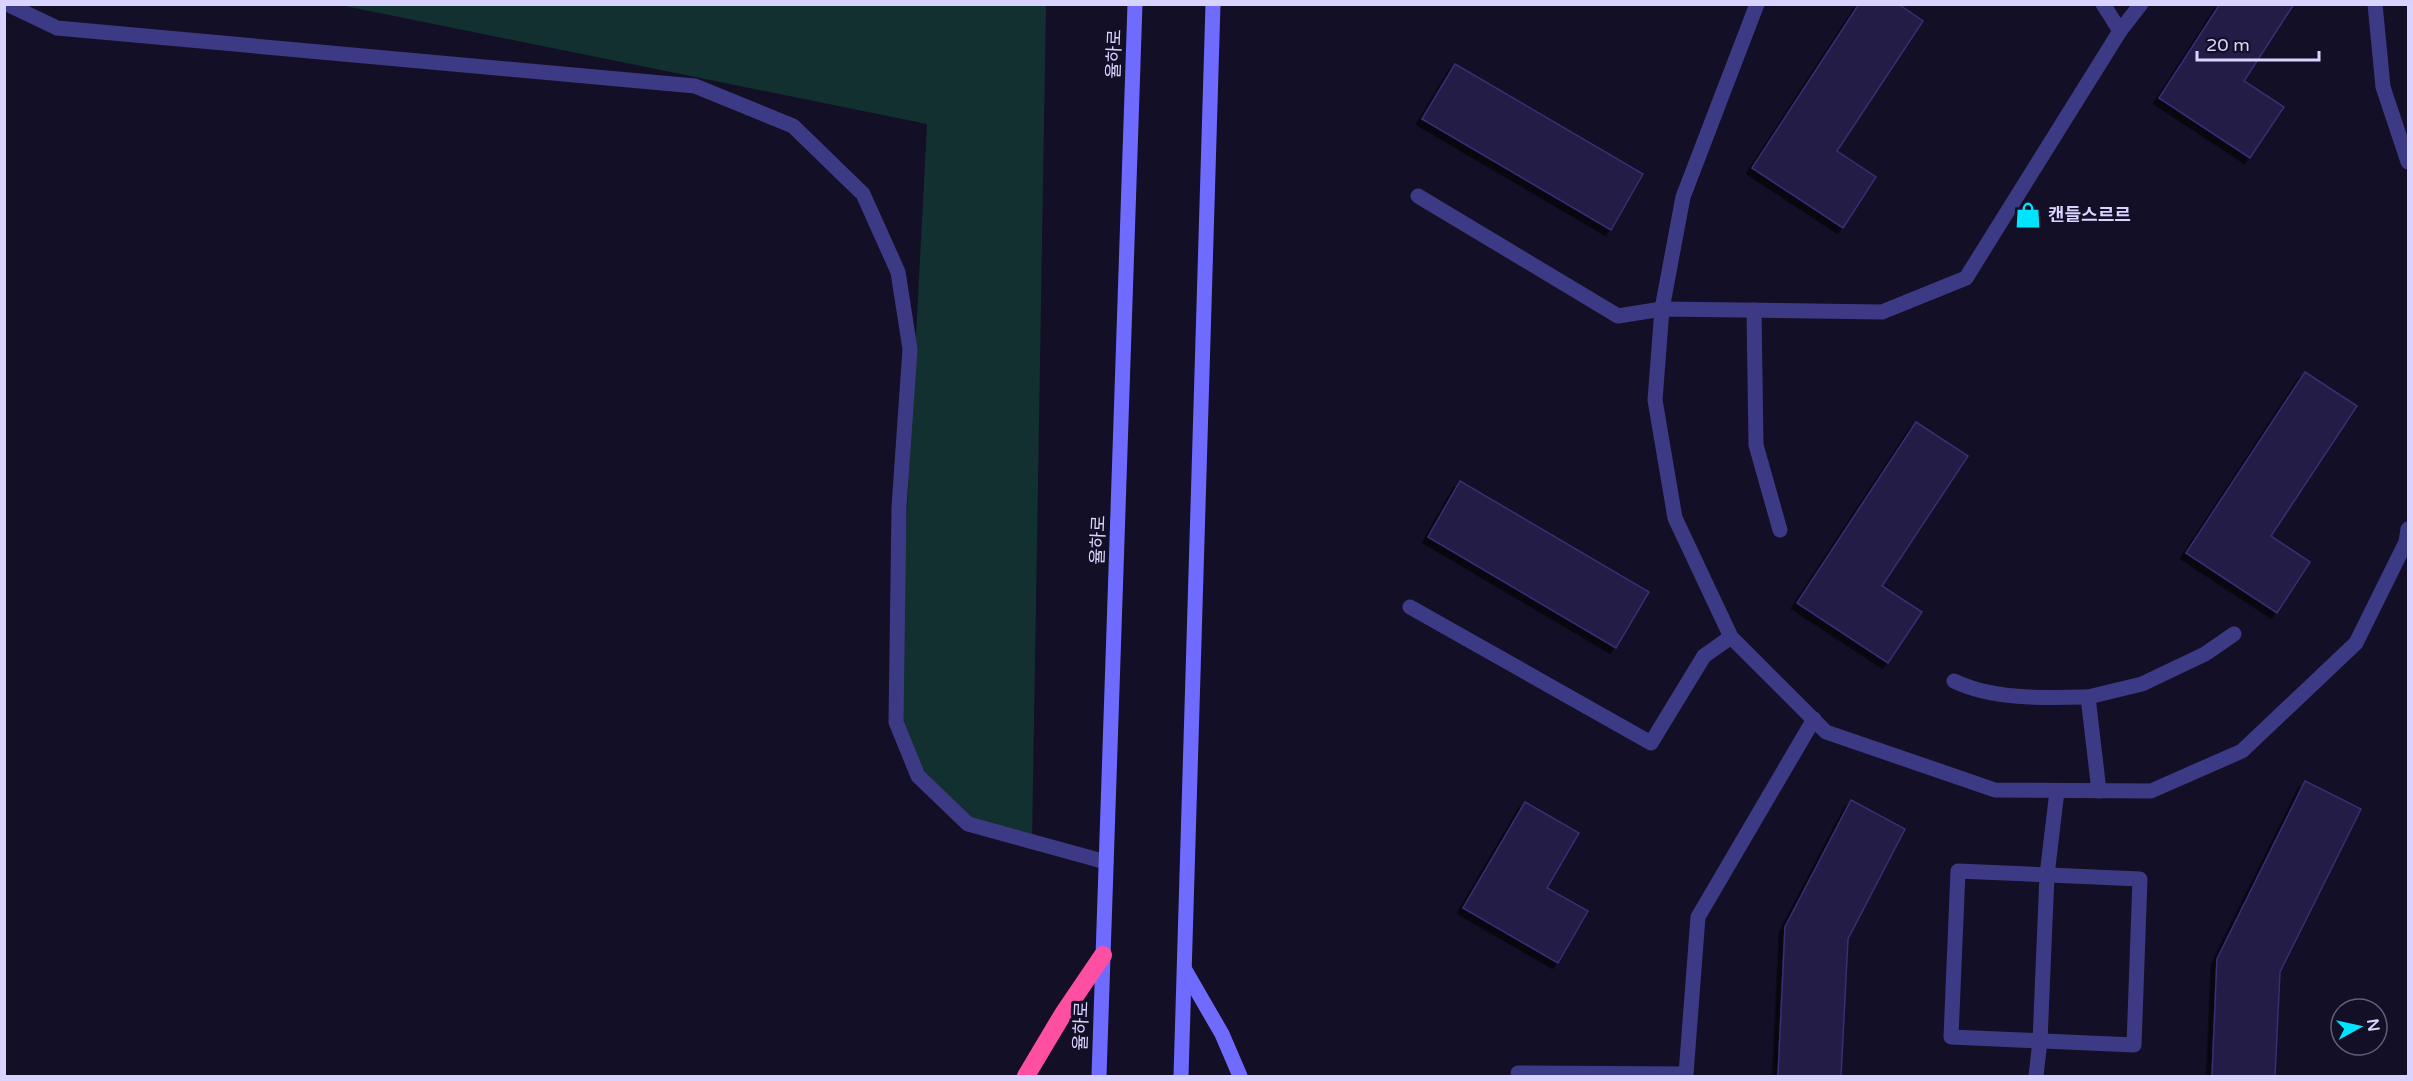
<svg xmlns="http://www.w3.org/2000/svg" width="2413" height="1081" viewBox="0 0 2413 1081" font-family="'Varela Round','Noto Sans KR',sans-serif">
<defs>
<filter id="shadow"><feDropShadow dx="-5.5" dy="5.5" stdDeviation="0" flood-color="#0009"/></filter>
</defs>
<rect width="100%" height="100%" fill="#130f26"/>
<polygon fill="#12302f" points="340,5 1046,5 1032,842 968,824 918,776 896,722 927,124"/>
<g fill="#241b47" stroke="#3b2d73" stroke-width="1.5" filter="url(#shadow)">
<polygon points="1859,4 1898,4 1923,21 1837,151 1876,177 1843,228 1752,168"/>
<polygon points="2220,4 2294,4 2244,81 2284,107 2250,158 2159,98"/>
<polygon points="1455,64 1643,174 1611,230 1422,119"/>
<polygon points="2305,372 2357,406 2271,536 2310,562 2277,613 2186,553"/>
<polygon points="1916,422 1968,456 1882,586 1922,612 1888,663 1797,603"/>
<polygon points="1460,481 1649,592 1616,648 1428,537"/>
<polygon points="2305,781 2361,809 2280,972 2275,1076 2212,1076 2217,959"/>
<polygon points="1851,800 1905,829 1848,939 1841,1076 1778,1076 1785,927"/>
<polygon points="1525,802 1579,833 1547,888 1588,911 1558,963 1463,908"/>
</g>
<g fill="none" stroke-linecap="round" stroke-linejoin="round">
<g stroke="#3d3a85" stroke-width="15">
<polyline points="1757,4 1683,197 1662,309 1655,400 1675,518 1731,637 1826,732 1995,790 2151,791 2242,751 2356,643 2406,542 2408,529"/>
<polyline points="2375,4 2383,87 2408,162"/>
<polyline points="2120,31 2141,4"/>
<polyline points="1418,196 1618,316 1662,309 1882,312 1966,278 2120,31 2103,4"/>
<polyline points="1754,310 1756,445 1780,530"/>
<polyline points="1410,607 1651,743 1704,656 1731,637"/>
<path d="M 1954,681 C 1993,700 2046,698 2088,697"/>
<polyline points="2099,791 2088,697 2142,684 2205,654 2234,634"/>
<polygon points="1958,871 2140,879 2134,1045 1951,1037"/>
<polyline points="1518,1073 1686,1074 1698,917 1814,719"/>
<polyline points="2036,1076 2040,1041 2047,875 2057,791"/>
</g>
<polyline stroke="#3d3a85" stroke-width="15" points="7,4 57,28 695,86 793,126 863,194 898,272 910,349 899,507 896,722 918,776 968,824 1106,862"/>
<g stroke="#6f6bff" stroke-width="15">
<polyline points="1185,970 1222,1034 1240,1076"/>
<polyline points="1099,1076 1135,4"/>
<polyline points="1181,1076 1213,4"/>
</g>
<polyline stroke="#ff4fa3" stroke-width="18" points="1026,1076 1063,1014 1103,955"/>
</g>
<defs>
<g id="shop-bare" transform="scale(2.07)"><path d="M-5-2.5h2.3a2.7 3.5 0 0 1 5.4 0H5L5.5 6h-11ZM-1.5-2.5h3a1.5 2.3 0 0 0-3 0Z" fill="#00e5ff" stroke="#130f26" stroke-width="2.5" paint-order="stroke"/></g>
</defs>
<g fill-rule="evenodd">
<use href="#shop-bare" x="2028" y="215"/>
</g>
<g text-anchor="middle" stroke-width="6" stroke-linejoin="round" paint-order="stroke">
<g font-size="18" fill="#d9d4ff" stroke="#130f26">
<text transform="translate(1114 54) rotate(-88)" y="6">율하로</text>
<text transform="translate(1098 540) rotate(-88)" y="6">율하로</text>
<text transform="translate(1081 1026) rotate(-88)" y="6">율하로</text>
</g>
<g font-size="18" font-weight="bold" fill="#d9d4ff" stroke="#130f26" text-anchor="start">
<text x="2048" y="221">캔들스르르</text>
</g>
</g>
<rect width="2413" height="1081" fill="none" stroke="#d9d4ff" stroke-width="12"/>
<g transform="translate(2359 1027) rotate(82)"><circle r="28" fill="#130f26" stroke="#625e7d" stroke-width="1.5"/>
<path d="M0-4.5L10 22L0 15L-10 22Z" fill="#00e5ff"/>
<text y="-9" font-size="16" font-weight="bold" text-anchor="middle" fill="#d9d4ff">N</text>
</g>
<path d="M2197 51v9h122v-9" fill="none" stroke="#d9d4ff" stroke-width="3"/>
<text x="2206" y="51" font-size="18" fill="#d9d4ff" stroke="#130f26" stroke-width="4.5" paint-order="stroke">20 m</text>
</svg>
